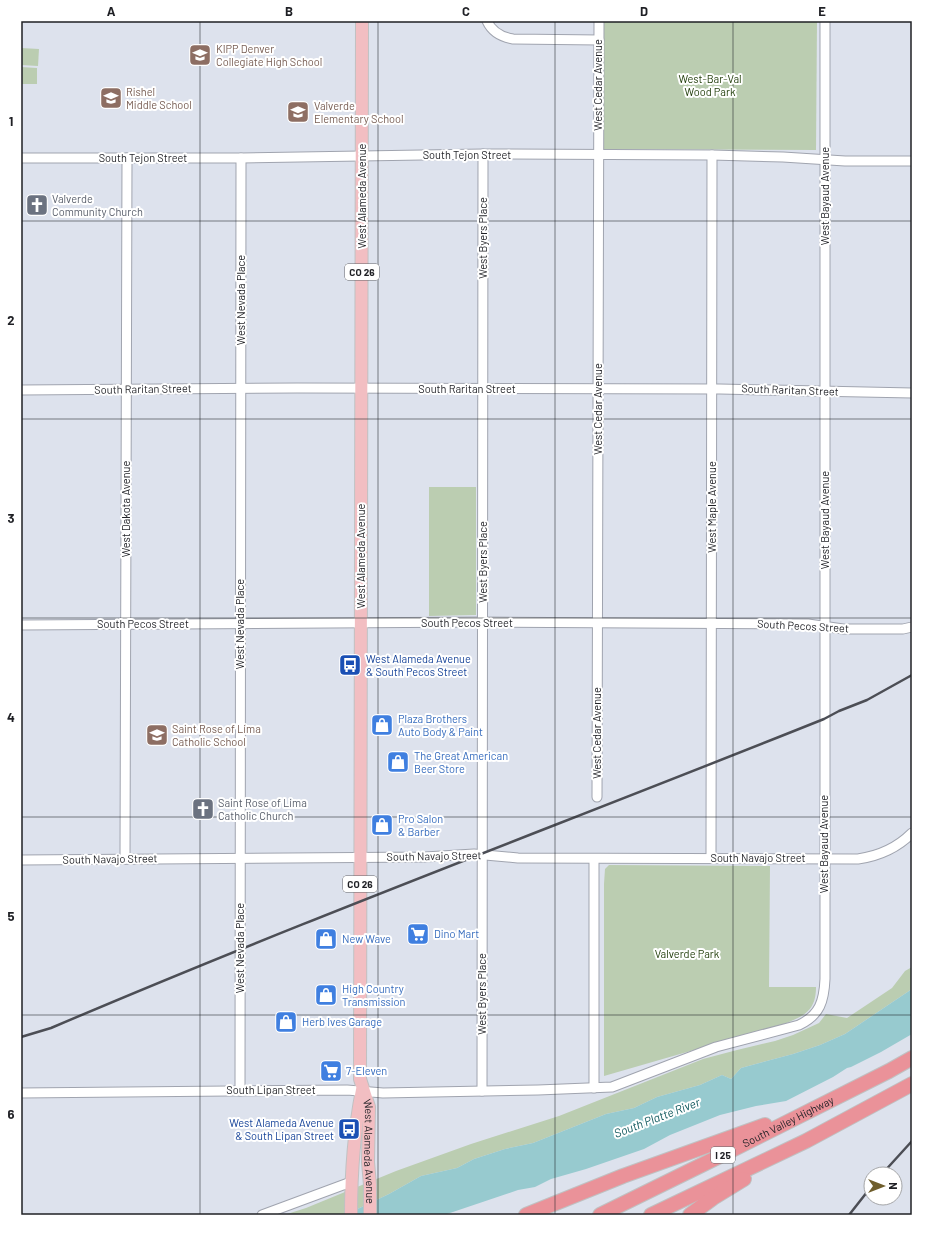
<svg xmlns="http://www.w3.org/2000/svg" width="933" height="1236" viewBox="0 0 933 1236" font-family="Barlow,sans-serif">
<rect width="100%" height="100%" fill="#dde2ed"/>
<g fill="#bbcdb1">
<polygon points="604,21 817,21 816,150 604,149"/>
<polygon points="21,48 39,49 38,66 21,65"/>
<polygon points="21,67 37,68 37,84 21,84"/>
<polygon points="429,487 476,487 476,615 429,616"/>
<path d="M 609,865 L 770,866 L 769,987 L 816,987 C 816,1011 804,1016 784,1024 L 604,1076 L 604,884 L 605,869 Z"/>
<polygon points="912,967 912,989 845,1034 820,1045 793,1054 741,1068 731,1079 722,1075 700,1085 657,1097 634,1108 606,1114 533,1143 505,1149 474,1159 457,1168 421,1176 389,1194 345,1215 284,1215 306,1208 396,1171 471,1144 559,1116 703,1059 737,1050 775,1041 793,1035 819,1023 826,1014 847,1018 892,988 905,971"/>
</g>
<polygon fill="#97cacf" points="912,989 912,1034 881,1052 851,1067 847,1068 833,1077 786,1101 756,1106 720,1115 670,1135 644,1149 586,1169 551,1179 535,1187 518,1190 444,1215 345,1215 389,1194 421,1176 457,1168 474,1159 505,1149 533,1143 606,1114 634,1108 657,1097 700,1085 722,1075 731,1079 741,1068 793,1054 820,1045 845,1034"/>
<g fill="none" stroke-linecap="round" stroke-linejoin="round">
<g stroke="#a0a4af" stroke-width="11">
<g id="minor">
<path d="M 487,21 C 492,32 501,37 513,39 L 599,40"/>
<polyline points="21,158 241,158 483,154 712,155 783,157 845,161 912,161"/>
<polyline points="21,390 297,388 720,389 912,393"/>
<polyline points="21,625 482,622 808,624 843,629 903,629 912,627"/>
<polyline points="597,797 599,21"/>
<polyline points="711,858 712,155"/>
<polyline points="125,859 127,158"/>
<polyline points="594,859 594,1088"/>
<path d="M 21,860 L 425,857 L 474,854 L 518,858 L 858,859 C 879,856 897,848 912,833"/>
<polyline points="240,1091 241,158"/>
<polyline points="482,1091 483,154"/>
<path d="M 21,1093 L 347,1090 L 383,1093 L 538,1090 L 612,1087 L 716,1047 L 799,1025 C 820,1015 824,1001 825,979 L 825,21"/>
<polyline points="262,1215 351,1182"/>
</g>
</g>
<g stroke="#c0c1c2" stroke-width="14">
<g id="major">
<path id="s1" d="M 362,21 L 360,1079 L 369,1107 L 368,1162 L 370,1185 L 370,1215"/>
<path d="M 351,1215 C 351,1174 354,1131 362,1090"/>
</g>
</g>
<g stroke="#c0c1c2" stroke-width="16">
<g id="highway">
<polyline points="526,1215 623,1176 765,1125"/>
<path id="s2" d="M 600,1215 L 718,1157 L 889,1071 L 912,1058"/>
<polyline points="651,1215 806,1141 912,1084"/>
<polyline points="690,1215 713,1198 744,1179"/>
</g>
</g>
<use href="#minor" stroke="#fff" stroke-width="9"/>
<use href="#major" stroke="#f2bec2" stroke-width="12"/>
<use href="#highway" stroke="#ea9299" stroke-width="14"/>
<g stroke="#4c4e55" stroke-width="2.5">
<path d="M 21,1037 L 51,1028 C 306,919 567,822 824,719 L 839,711 L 867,700 L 912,675"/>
<polyline points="882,1174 912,1141"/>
<polyline points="849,1215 871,1187"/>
</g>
</g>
<path fill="none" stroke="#1f2025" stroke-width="1" stroke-opacity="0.55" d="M 200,21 L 200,1215M 378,21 L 378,1215M 555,21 L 555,1215M 733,21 L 733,1215M 21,221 L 912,221M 21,419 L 912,419M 21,618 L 912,618M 21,817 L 912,817M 21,1015 L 912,1015"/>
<defs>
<g id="school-square" transform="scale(1.15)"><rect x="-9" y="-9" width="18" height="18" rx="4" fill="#8d6e63" stroke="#fff"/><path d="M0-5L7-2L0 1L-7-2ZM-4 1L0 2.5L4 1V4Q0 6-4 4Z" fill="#fff"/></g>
<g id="church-square" transform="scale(1.15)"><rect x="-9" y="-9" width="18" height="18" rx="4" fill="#6b7280" stroke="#fff"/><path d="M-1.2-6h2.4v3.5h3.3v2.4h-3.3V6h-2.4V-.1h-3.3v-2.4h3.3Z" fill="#fff"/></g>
<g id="bus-square" transform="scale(1.15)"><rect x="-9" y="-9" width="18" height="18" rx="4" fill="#1a4fb4" stroke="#fff"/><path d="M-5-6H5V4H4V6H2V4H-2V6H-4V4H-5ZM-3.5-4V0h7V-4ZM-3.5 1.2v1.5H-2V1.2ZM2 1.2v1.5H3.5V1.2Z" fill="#fff"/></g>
<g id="shop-square" transform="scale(1.15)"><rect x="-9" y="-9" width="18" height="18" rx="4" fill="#3f7fe0" stroke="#fff"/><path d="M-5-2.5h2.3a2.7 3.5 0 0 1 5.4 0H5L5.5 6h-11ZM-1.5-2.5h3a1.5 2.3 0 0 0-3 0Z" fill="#fff"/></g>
<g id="supermarket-square" transform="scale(1.15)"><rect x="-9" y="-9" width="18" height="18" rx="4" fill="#3f7fe0" stroke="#fff"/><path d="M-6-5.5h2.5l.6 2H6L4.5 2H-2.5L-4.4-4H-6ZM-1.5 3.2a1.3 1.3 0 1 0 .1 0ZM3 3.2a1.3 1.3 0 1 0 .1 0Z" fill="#fff"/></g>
</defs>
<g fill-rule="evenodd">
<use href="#school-square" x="200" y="55"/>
<use href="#school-square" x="111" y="98"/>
<use href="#school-square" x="298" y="112"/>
<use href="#church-square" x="37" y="205"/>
<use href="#bus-square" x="350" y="665"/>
<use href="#shop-square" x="382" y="725"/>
<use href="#school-square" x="157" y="735"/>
<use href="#shop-square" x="398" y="762"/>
<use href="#church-square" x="203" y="809"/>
<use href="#shop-square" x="382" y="825"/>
<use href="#supermarket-square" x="418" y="934"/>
<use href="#shop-square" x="326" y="939"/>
<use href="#shop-square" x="326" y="995"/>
<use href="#shop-square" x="286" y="1022"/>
<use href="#supermarket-square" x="331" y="1071"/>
<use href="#bus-square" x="349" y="1129"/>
</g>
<g text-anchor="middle" stroke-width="4" stroke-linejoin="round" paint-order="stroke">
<g fill="#fff" stroke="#626366" stroke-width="1">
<rect x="345" y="264" width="34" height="16" rx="3"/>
<rect x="343" y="876" width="34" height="16" rx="3"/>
<rect x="711" y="1147" width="24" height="16" rx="3"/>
</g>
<g font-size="10" font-weight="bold" fill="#1f2025">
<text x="362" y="276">CO 26</text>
<text x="360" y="888">CO 26</text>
<text x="723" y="1159">I 25</text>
</g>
<g font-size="11" fill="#785e54" stroke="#fff" text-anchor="start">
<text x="216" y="53">KIPP Denver<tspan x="216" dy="13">Collegiate High School</tspan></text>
<text x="126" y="96">Rishel<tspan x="126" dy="13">Middle School</tspan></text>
<text x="314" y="110">Valverde<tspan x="314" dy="13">Elementary School</tspan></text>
<text x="172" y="733">Saint Rose of Lima<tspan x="172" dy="13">Catholic School</tspan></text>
</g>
<g font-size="11" fill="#1d3a06" stroke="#fff">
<text x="710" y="83">West-Bar-Val<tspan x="710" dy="13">Wood Park</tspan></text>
<text x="687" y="958">Valverde Park</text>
</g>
<g font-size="11" fill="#1f2025" stroke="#fff">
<text transform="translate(598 85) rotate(-90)" y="4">West Cedar Avenue</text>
<text x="467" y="159">South Tejon Street</text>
<text x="143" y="162">South Tejon Street</text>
<text transform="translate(362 196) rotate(-90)" y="4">West Alameda Avenue</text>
<text transform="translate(825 196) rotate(-90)" y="4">West Bayaud Avenue</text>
<text transform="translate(483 238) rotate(-90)" y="4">West Byers Place</text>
<text transform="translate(241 300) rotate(-90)" y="4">West Nevada Place</text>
<text transform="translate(143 389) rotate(-1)" y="4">South Raritan Street</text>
<text x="467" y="393">South Raritan Street</text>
<text transform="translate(790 390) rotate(2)" y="4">South Raritan Street</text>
<text transform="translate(598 409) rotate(-90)" y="4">West Cedar Avenue</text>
<text transform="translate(712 507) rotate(-90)" y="4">West Maple Avenue</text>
<text transform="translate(126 509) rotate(-90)" y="4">West Dakota Avenue</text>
<text transform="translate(825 520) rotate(-90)" y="4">West Bayaud Avenue</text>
<text transform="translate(361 556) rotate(-90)" y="4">West Alameda Avenue</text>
<text transform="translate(483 562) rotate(-90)" y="4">West Byers Place</text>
<text x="467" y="627">South Pecos Street</text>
<text x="143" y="628">South Pecos Street</text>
<text transform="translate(240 624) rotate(-90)" y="4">West Nevada Place</text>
<text transform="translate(803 626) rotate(3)" y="4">South Pecos Street</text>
<text transform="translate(597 733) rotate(-90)" y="4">West Cedar Avenue</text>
<text transform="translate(824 844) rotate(-90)" y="4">West Bayaud Avenue</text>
<text transform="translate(434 856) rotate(-1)" y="4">South Navajo Street</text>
<text x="758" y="862">South Navajo Street</text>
<text transform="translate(110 859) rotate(-1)" y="4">South Navajo Street</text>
<text transform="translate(240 948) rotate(-90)" y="4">West Nevada Place</text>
<text transform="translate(482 994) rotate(-90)" y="4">West Byers Place</text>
<text x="271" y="1094">South Lipan Street</text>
<text dy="4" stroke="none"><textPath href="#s2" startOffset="210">South Valley Highway</textPath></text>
<text dy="4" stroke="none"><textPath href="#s1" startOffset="1132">West Alameda Avenue</textPath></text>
</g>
<g font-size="11" fill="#5b616d" stroke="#fff" text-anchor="start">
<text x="52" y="203">Valverde<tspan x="52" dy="13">Community Church</tspan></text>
<text x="218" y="807">Saint Rose of Lima<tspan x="218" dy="13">Catholic Church</tspan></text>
</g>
<g font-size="11" fill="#164399" stroke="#fff" text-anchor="start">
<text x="366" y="663">West Alameda Avenue<tspan x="366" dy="13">&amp; South Pecos Street</tspan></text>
<text x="334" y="1127" text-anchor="end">West Alameda Avenue<tspan x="334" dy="13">&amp; South Lipan Street</tspan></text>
</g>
<g font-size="11" fill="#366cbe" stroke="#fff" text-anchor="start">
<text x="398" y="723">Plaza Brothers<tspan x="398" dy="13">Auto Body &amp; Paint</tspan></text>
<text x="414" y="760">The Great American<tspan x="414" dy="13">Beer Store</tspan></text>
<text x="398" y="823">Pro Salon<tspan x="398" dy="13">&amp; Barber</tspan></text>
<text x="434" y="938">Dino Mart</text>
<text x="342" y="943">New Wave</text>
<text x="342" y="993">High Country<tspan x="342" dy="13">Transmission</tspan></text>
<text x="302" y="1026">Herb Ives Garage</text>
<text x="346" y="1075">7-Eleven</text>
</g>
<g font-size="12" font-style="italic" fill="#11595e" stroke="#fff">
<text transform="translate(657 1118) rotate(-21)" y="4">South Platte River</text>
</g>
</g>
<rect width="933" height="1236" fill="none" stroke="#ffffff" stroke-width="44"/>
<g transform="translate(883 1186) rotate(90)"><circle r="19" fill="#ffffff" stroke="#a5a6a8"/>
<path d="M0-3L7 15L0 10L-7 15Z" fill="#6f5e2c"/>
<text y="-6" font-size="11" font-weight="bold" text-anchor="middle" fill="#1f2025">N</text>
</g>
<rect x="22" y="22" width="889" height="1192" fill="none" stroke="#1f2025" stroke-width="1.5"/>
<g font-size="13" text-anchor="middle" font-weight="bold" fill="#1f2025">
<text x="111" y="16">A</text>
<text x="289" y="16">B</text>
<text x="466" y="16">C</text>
<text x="644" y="16">D</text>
<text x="822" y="16">E</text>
<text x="11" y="126">1</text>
<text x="11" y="325">2</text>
<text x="11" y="523">3</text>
<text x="11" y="722">4</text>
<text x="11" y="921">5</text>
<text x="11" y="1119">6</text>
</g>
</svg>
